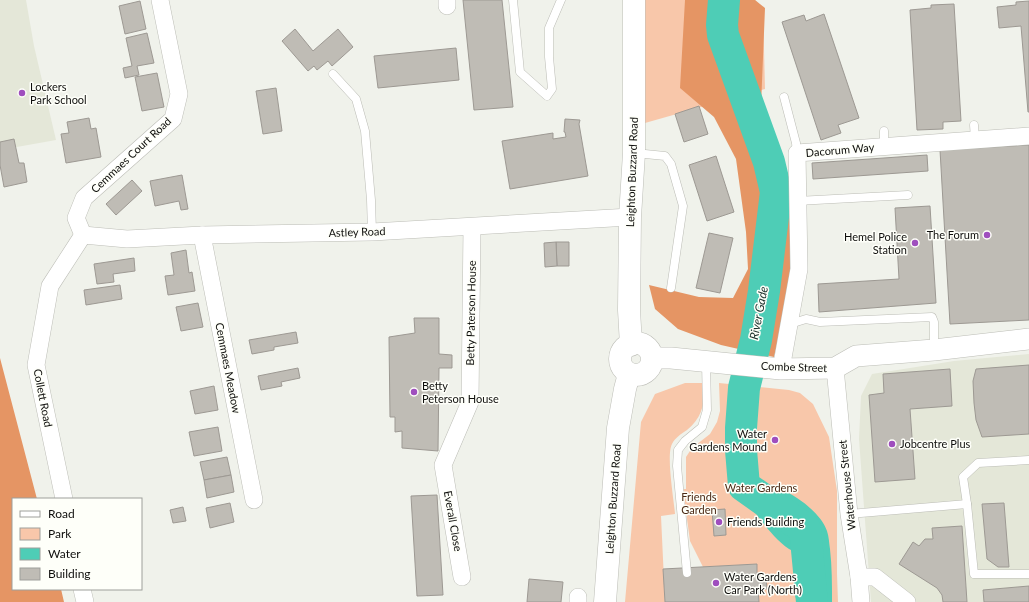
<svg xmlns="http://www.w3.org/2000/svg" width="1029" height="602" viewBox="0 0 1029 602" font-family="Lato,sans-serif">
<rect width="100%" height="100%" fill="#f0f2eb"/>
<g fill="#e4e7d8">
<polygon points="0,0 26,0 34,46 56,140 0,150"/>
<polygon points="1029,354 1029,602 871,602 859,439 861,396 872,374 954,361"/>
</g>
<g fill="#f8c7aa">
<polygon points="644,0 755,0 763,10 765,89 645,123"/>
<path d="M 685,383 L 704,383 C 705,402 703,417 687,430 C 681,434 675,438 672,444 C 666,455 674,501 675,514 L 661,516 L 665,602 L 625,602 L 641,422 L 655,394 Z"/>
<polygon points="719,383 789,390 800,393 813,404 829,437 837,491 837,574 838,602 759,602 758,589 767,589 766,576 757,577 757,564 703,567 690,541 683,489 686,489 686,457 692,448 710,434 717,422 720,411"/>
</g>
<g fill="#e59564">
<polygon points="685,0 755,0 765,8 761,106 776,161 786,166 794,276 774,357 721,345 678,329 655,309 649,285 699,297 733,298 748,269 746,232 736,159 714,117 680,88"/>
<polygon points="0,358 37,499 13,499 13,589 61,589 64,602 0,602"/>
</g>
<path fill="#4ecdb6" d="M 750,485 L 752,487 C 761,488 773,486 782,490 C 798,496 822,515 827,531 C 829,537 829,543 830,549 C 832,567 832,584 832,602 L 797,602 L 795,595 C 800,589 803,592 809,592 L 810,554 C 804,552 794,552 789,549 C 777,541 767,528 759,518 C 754,511 747,497 739,495 L 738,493 L 742,486 Z"/>
<g fill="none" stroke-linecap="round" stroke-linejoin="round">
<polyline stroke="#4ecdb6" stroke-width="32" points="724,0 722,25 723,35 769,162 776,192 764,291 756,340 744,388 741,428 741,450 744,486 805,529 812,602"/>
</g>
<g fill="#bfbcb5" stroke="#9d9993">
<polygon points="463,0 502,0 513,107 474,110"/>
<polygon points="140,1 146,29 125,34 119,6"/>
<polygon points="1029,1 1029,112 1028,112 1021,26 999,28 997,7 1016,5 1016,2"/>
<polygon points="954,4 961,121 943,122 943,129 917,130 910,10 931,8 931,5"/>
<polygon points="824,14 859,118 838,125 841,133 821,140 782,22 804,15 806,21"/>
<polygon points="295,29 313,51 338,29 353,47 332,66 328,61 317,70 314,66 308,71 282,41"/>
<polygon points="147,33 154,63 137,66 139,75 125,78 123,68 132,66 126,38"/>
<polygon points="456,48 459,80 378,88 374,56"/>
<polygon points="157,73 164,107 142,111 135,77"/>
<polygon points="276,88 282,131 263,134 256,91"/>
<polygon points="699,106 708,134 684,142 675,114"/>
<polygon points="89,118 91,129 96,128 101,157 66,163 61,134 69,133 67,122"/>
<polygon points="565,119 580,120 579,124 588,176 510,189 502,141 553,133 553,139 566,137 565,132 564,132"/>
<polygon points="14,139 19,163 24,163 27,182 4,187 0,165 0,142"/>
<polygon points="1029,145 1029,320 950,324 940,150"/>
<polygon points="927,155 928,171 813,179 812,163"/>
<polygon points="716,156 734,212 707,221 689,165"/>
<polygon points="182,175 188,209 181,210 179,201 155,206 150,181"/>
<polygon points="132,180 142,191 116,215 106,204"/>
<polygon points="930,206 936,303 819,312 818,284 899,279 895,208"/>
<polygon points="709,233 733,238 720,293 696,288"/>
<polygon points="556,242 569,242 569,266 557,266"/>
<polygon points="556,242 557,266 545,267 544,243"/>
<polygon points="186,250 189,273 192,272 195,291 168,295 165,276 174,275 171,253"/>
<polygon points="134,258 135,271 113,274 114,282 97,284 94,264"/>
<polygon points="120,285 122,299 86,305 84,290"/>
<polygon points="198,303 203,327 181,331 176,307"/>
<polygon points="414,318 439,318 439,354 452,355 452,368 439,368 438,451 402,448 402,431 395,432 395,417 390,417 389,337 415,333"/>
<polygon points="296,332 298,343 274,347 274,350 252,354 249,340"/>
<polygon points="1029,365 1029,434 982,437 976,420 974,403 973,381 976,369"/>
<polygon points="298,368 300,378 281,382 282,386 261,390 258,376"/>
<polygon points="950,369 952,406 910,409 915,479 875,482 869,395 884,393 883,374"/>
<polygon points="214,386 218,410 195,414 190,391"/>
<polygon points="218,427 222,451 194,456 189,432"/>
<polygon points="227,457 231,475 204,480 200,462"/>
<polygon points="231,475 234,492 207,498 204,480"/>
<polygon points="437,495 443,595 417,596 411,496"/>
<polygon points="230,503 234,522 210,528 206,508"/>
<polygon points="1004,503 1009,567 998,567 987,559 982,504"/>
<polygon points="183,507 186,521 173,523 170,510"/>
<polygon points="725,509 726,535 714,536 712,510"/>
<polygon points="962,526 967,602 943,602 942,595 937,588 899,564 913,542 919,546 925,539 933,539 932,528"/>
<polygon points="757,564 757,577 766,576 767,589 758,589 759,602 665,602 663,569"/>
<polygon points="529,579 563,582 561,602 527,602"/>
<polygon points="1029,586 1029,602 984,602 983,590"/>
</g>
<g fill="none" stroke-linecap="round" stroke-linejoin="round">
<g stroke="#bcbdb6" stroke-width="9">
<g id="service">
<polyline points="513,0 520,72 547,96 552,89 549,57 549,28 561,0"/>
<polyline points="333,74 356,99 365,131 371,200 372,232"/>
<polyline points="784,97 796,143 797,153"/>
<polyline points="974,125 975,139"/>
<polyline points="884,131 884,146"/>
<polyline points="635,153 665,156 671,164 683,206 671,288"/>
<polyline points="797,201 908,195"/>
<polyline points="790,324 806,319 820,322 932,317 934,322 934,350"/>
<polyline points="1029,460 978,463 963,477 967,504 974,574 1029,574"/>
<polyline points="849,514 967,504"/>
<polyline points="687,573 677,466 678,450 685,441 702,427 707,410 706,362"/>
</g>
</g>
<g stroke="#bcbdb6" stroke-width="18">
<g id="minor">
<polyline points="447,0 447,6"/>
<polyline points="83,235 127,239 202,235 372,232 630,217"/>
<polyline points="83,235 76,218 84,198 173,119 179,94 160,0"/>
<polyline points="202,235 254,500"/>
<polyline points="835,368 849,514 859,577 861,602"/>
<polyline points="781,369 799,269 797,153 1029,136"/>
<polyline points="64,499 36,365 50,286 83,235"/>
<polyline points="462,577 443,465 470,402 472,227"/>
<polyline points="859,577 875,577 907,602"/>
<polyline points="82,589 85,602"/>
<polyline points="578,602 578,597"/>
</g>
</g>
<g stroke="#bcbdb6" stroke-width="22">
<polyline id="tertiary" points="652,358 671,358 781,369 835,368 856,356 934,350 1029,339"/>
</g>
<g stroke="#bcbdb6" stroke-width="23">
<g id="primary">
<circle cx="636" cy="359" r="16"/>
<polyline points="631,345 629,310 630,217 634,153 634,0"/>
<polyline points="605,602 618,428 625,389 629,374"/>
</g>
</g>
<use href="#service" stroke="#fff" stroke-width="8"/>
<use href="#minor" stroke="#fff" stroke-width="17"/>
<use href="#tertiary" stroke="#fff" stroke-width="21"/>
<use href="#primary" stroke="#fff" stroke-width="22"/>
</g>
<g fill="#9f4ebe" stroke="#fefff9" stroke-width="1.5">
<circle cx="22" cy="93" r="4"/>
<circle cx="987" cy="235" r="4"/>
<circle cx="915" cy="243" r="4"/>
<circle cx="414" cy="392" r="4"/>
<circle cx="775" cy="440" r="4"/>
<circle cx="892" cy="444" r="4"/>
<circle cx="719" cy="522" r="4"/>
<circle cx="716" cy="583" r="4"/>
</g>
<g text-anchor="middle" stroke-width="3" stroke-linejoin="round" paint-order="stroke">
<g font-size="11" fill="#0f0f0d" stroke="#fefff9" text-anchor="start">
<text x="30" y="91">Lockers<tspan x="30" dy="13">Park School</tspan></text>
<text x="979" y="239" text-anchor="end">The Forum</text>
<text x="907" y="241" text-anchor="end">Hemel Police<tspan x="907" dy="13">Station</tspan></text>
<text x="422" y="390">Betty<tspan x="422" dy="13">Peterson House</tspan></text>
<text x="767" y="438" text-anchor="end">Water<tspan x="767" dy="13">Gardens Mound</tspan></text>
<text x="900" y="448">Jobcentre Plus</text>
<text x="727" y="526">Friends Building</text>
<text x="724" y="581">Water Gardens<tspan x="724" dy="13">Car Park (North)</tspan></text>
</g>
<g font-size="11" fill="#0f0f0d" stroke="#fefff9">
<text transform="translate(840 150) rotate(-5)" y="4">Dacorum Way</text>
<text transform="translate(131 155) rotate(-43)" y="4">Cemmaes Court Road</text>
<text transform="translate(632 172) rotate(-88)" y="4">Leighton Buzzard Road</text>
<text transform="translate(357 232) rotate(-2)" y="4">Astley Road</text>
<text transform="translate(471 313) rotate(-89)" y="4">Betty Paterson House</text>
<text transform="translate(794 367) rotate(2)" y="4">Combe Street</text>
<text transform="translate(228 368) rotate(79)" y="4">Cemmaes Meadow</text>
<text transform="translate(43 398) rotate(79)" y="4">Collett Road</text>
<text transform="translate(847 485) rotate(-96)" y="4">Waterhouse Street</text>
<text transform="translate(613 499) rotate(-86)" y="4">Leighton Buzzard Road</text>
<text transform="translate(453 521) rotate(80)" y="4">Everall Close</text>
</g>
<g font-size="11" fill="#4b2a15" stroke="#fefff9">
<text x="761" y="492">Water Gardens</text>
<text x="699" y="501">Friends<tspan x="699" dy="13">Garden</tspan></text>
</g>
<g font-size="12" font-style="italic" fill="#1a302b" stroke="#fefff9">
<text transform="translate(759 313) rotate(-79)" y="4">River Gade</text>
</g>
</g>
<rect x="12" y="498" width="130" height="92" fill="#fefff9" stroke="#9e9f9b"/>
<rect x="20" y="511" width="20" height="6" fill="#ffffff" stroke="#9e9f9b"/>
<text x="48" y="518" font-size="12" fill="#0f0f0d">Road</text>
<rect x="20" y="528" width="20" height="12" fill="#f8c7aa" stroke="#9e9f9b"/>
<text x="48" y="538" font-size="12" fill="#0f0f0d">Park</text>
<rect x="20" y="548" width="20" height="12" fill="#4ecdb6" stroke="#9e9f9b"/>
<text x="48" y="558" font-size="12" fill="#0f0f0d">Water</text>
<rect x="20" y="568" width="20" height="12" fill="#bfbcb5" stroke="#9e9f9b"/>
<text x="48" y="578" font-size="12" fill="#0f0f0d">Building</text>
</svg>
